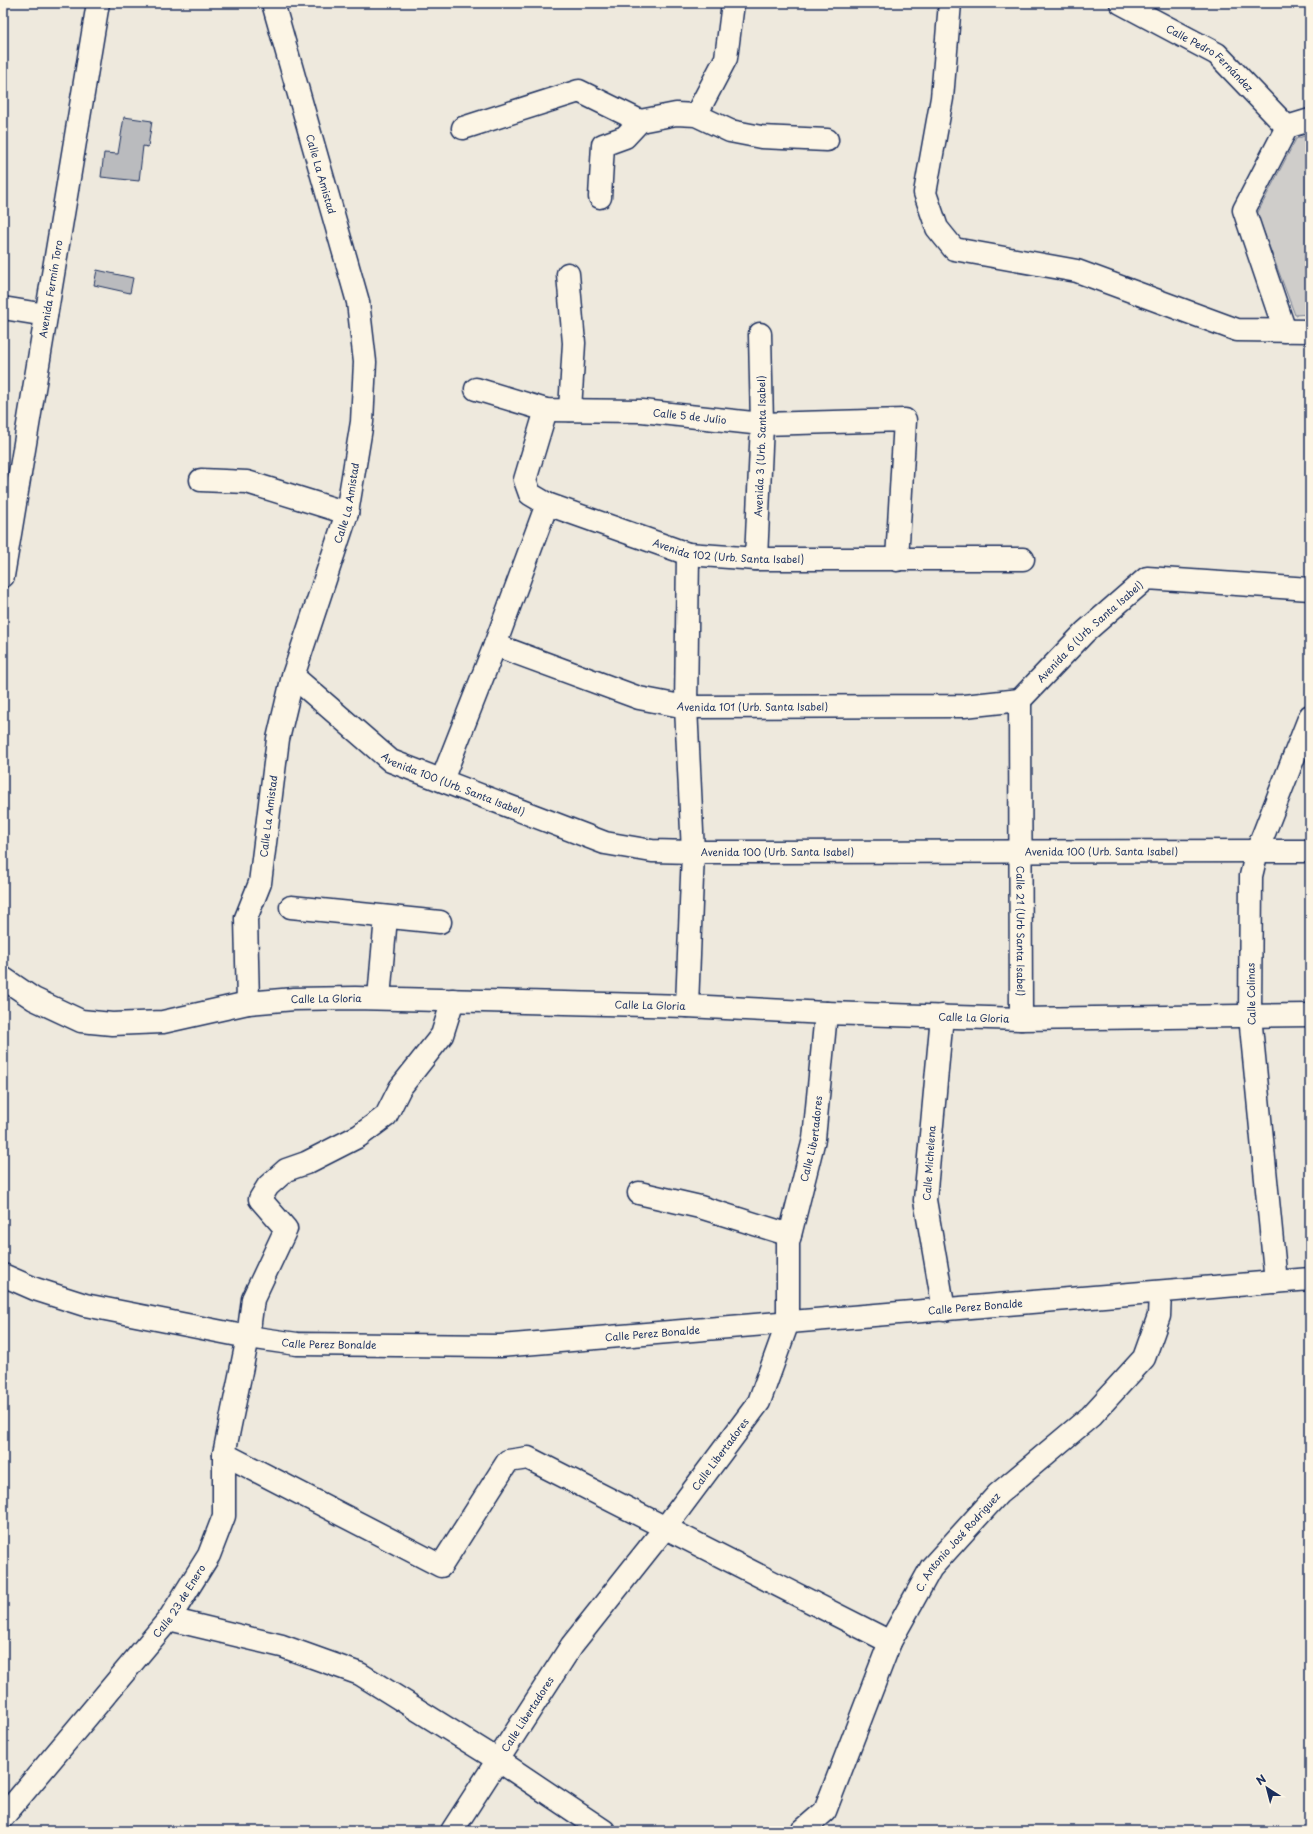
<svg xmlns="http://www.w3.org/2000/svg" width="1313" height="1834" viewBox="0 0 1313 1834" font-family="'Playpen Sans',sans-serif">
<rect width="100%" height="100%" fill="#eee9dd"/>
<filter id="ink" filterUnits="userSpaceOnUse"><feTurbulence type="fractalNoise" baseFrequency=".025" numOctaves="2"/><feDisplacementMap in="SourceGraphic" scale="8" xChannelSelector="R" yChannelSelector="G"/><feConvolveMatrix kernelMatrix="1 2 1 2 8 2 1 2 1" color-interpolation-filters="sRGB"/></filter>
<g filter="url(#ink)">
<polygon fill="#cfcdca" stroke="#757e94" points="1310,134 1310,314 1295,315 1257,214 1296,139"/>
<g fill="#babbbe" stroke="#1b2f5e">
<polygon points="124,117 152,121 148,147 143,146 139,181 101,177 104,153 118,154"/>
<polygon points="97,270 133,278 130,293 94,285"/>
</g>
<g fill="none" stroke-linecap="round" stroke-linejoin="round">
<g stroke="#1b2f5e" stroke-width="25">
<g id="minor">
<polyline points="950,3 942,98 925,193 937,228 954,249 1077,271 1237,330 1310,331"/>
<path id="s1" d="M 1121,3 L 1217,54 L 1287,127"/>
<polyline points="696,115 726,58 733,3"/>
<polyline points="463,128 579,91 640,121 676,114 696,115 730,131 761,137 827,140"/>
<polyline points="600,197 603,145 625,137 640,121"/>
<polyline points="568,274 574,343 570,410"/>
<polyline points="3,308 46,315"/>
<polyline points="1285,331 1244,210 1287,127 1310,120"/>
<path id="s2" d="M 476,389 L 546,410 L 642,411 L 762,424 L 905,420 L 897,560"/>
<path id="s3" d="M 546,410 L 525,480 L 530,494 L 547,504 L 688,554 L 756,559 L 1023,559"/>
<polyline points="201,480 247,482 347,513"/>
<path id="s4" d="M 756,559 L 762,424 L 760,334"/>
<path id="s5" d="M 495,645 L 639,698 L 686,707 L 964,706 L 1020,700"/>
<path id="s6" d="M 293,676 L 391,761 L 605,843 L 652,851 L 693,852 L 1310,851"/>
<path id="s7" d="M 1020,700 L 1085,632 L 1147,578 L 1310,589"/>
<path id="s8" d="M 1020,700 L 1021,1019"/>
<polyline points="442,780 495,645 547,504"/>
<polyline points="291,907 440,922"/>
<path id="s9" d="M 3,978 L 34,999 L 81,1021 L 112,1024 L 163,1022 L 248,1003 L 294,999 L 355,998 L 687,1006 L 826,1013 L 1021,1019 L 1310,1015"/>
<polyline points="379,998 386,917"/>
<path id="s10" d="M 248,1003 L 246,918 L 260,883 L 278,739 L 293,676 L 347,513 L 362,422 L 365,362 L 358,302 L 273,3"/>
<polyline points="687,1006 693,852 686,707 688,554"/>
<polyline points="942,1016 925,1200 944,1310"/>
<polyline points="639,1193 700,1207 790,1235"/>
<path id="s11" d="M 3,1275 L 35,1289 L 85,1305 L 248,1337 L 297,1344 L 500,1346 L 1310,1279"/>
<polyline points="1276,1282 1250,1016 1251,876 1257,851 1310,716"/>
<polyline points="224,1454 441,1566 508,1461 528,1458 890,1642"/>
<polyline points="169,1619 282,1646 360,1674 498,1760 604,1831"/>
<path id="s12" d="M 3,1817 L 169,1619 L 209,1555 L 224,1516 L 224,1454 L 248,1337 L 253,1299 L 286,1229 L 260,1199 L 268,1186 L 286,1170 L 306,1163 L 359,1136 L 386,1116 L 400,1088 L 442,1035 L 453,1000"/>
<path id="s13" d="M 452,1831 L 572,1645 L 665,1528 L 759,1402 L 788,1322 L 788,1243 L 814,1139 L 826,1013"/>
<path id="s14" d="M 802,1831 L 825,1811 L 890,1642 L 931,1568 L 998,1494 L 1091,1416 L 1144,1358 L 1159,1316 L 1160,1292"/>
</g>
</g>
<g stroke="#1b2f5e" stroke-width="25">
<g id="highway">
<path id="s15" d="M 3,576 L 98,3"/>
</g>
</g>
<use href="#minor" stroke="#fcf5e5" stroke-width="22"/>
<use href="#highway" stroke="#fcf5e5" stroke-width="22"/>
</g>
</g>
<g text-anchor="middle" stroke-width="3.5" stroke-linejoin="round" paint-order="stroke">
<g font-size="10" fill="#1b2f5e" stroke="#fcf5e5">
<text dy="4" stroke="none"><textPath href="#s1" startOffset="105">Calle Pedro Fernández</textPath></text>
<text transform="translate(321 174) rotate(74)" y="4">Calle La Amistad</text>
<text dy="4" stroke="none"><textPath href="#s15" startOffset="291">Avenida Fermín Toro</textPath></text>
<text dy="4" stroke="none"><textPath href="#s2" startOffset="217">Calle 5 de Julio</textPath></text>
<text dy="4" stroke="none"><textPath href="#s4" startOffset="113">Avenida 3 (Urb. Santa Isabel)</textPath></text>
<text dy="4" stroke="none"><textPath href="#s10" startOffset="514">Calle La Amistad</textPath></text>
<text dy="4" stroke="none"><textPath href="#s3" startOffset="297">Avenida 102 (Urb. Santa Isabel)</textPath></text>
<text dy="4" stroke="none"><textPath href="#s7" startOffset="98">Avenida 6 (Urb. Santa Isabel)</textPath></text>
<text dy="4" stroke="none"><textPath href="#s5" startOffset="268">Avenida 101 (Urb. Santa Isabel)</textPath></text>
<text dy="4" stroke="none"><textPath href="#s6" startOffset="196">Avenida 100 (Urb. Santa Isabel)</textPath></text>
<text dy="4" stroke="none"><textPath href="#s10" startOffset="190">Calle La Amistad</textPath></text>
<text dy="4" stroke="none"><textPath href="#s6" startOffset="532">Avenida 100 (Urb. Santa Isabel)</textPath></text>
<text dy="4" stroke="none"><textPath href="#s6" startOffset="856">Avenida 100 (Urb. Santa Isabel)</textPath></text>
<text dy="4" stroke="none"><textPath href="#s8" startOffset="231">Calle 21 (Urb Santa Isabel)</textPath></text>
<text transform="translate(1251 994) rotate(-91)" y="4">Calle Colinas</text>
<text dy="4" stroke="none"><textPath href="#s9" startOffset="337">Calle La Gloria</textPath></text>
<text dy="4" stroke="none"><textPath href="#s9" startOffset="661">Calle La Gloria</textPath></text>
<text dy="4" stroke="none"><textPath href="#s9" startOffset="985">Calle La Gloria</textPath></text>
<text dy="4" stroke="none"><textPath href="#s13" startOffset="799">Calle Libertadores</textPath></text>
<text transform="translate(929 1163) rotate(-86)" y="4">Calle Michelena</text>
<text dy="4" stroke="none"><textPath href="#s11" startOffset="983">Calle Perez Bonalde</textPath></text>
<text dy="4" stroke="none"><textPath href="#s11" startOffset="659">Calle Perez Bonalde</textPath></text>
<text dy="4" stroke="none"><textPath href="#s11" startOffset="335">Calle Perez Bonalde</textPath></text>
<text dy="4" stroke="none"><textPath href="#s13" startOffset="463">Calle Libertadores</textPath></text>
<text dy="4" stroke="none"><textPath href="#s14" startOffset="333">C. Antonio José Rodriguez</textPath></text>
<text dy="4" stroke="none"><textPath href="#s12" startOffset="279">Calle 23 de Enero</textPath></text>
<text dy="4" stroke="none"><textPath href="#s13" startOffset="139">Calle Libertadores</textPath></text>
</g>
</g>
<rect width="1313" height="1834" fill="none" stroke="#fcf5e5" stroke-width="16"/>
<rect x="8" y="8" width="1297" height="1818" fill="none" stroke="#1b2f5e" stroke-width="1.5" filter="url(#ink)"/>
<g transform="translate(1267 1788) rotate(324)" stroke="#fcf5e5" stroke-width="3" paint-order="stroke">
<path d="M0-3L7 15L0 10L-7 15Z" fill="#1b2f5e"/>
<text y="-6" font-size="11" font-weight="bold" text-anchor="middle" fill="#1b2f5e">N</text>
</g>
</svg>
